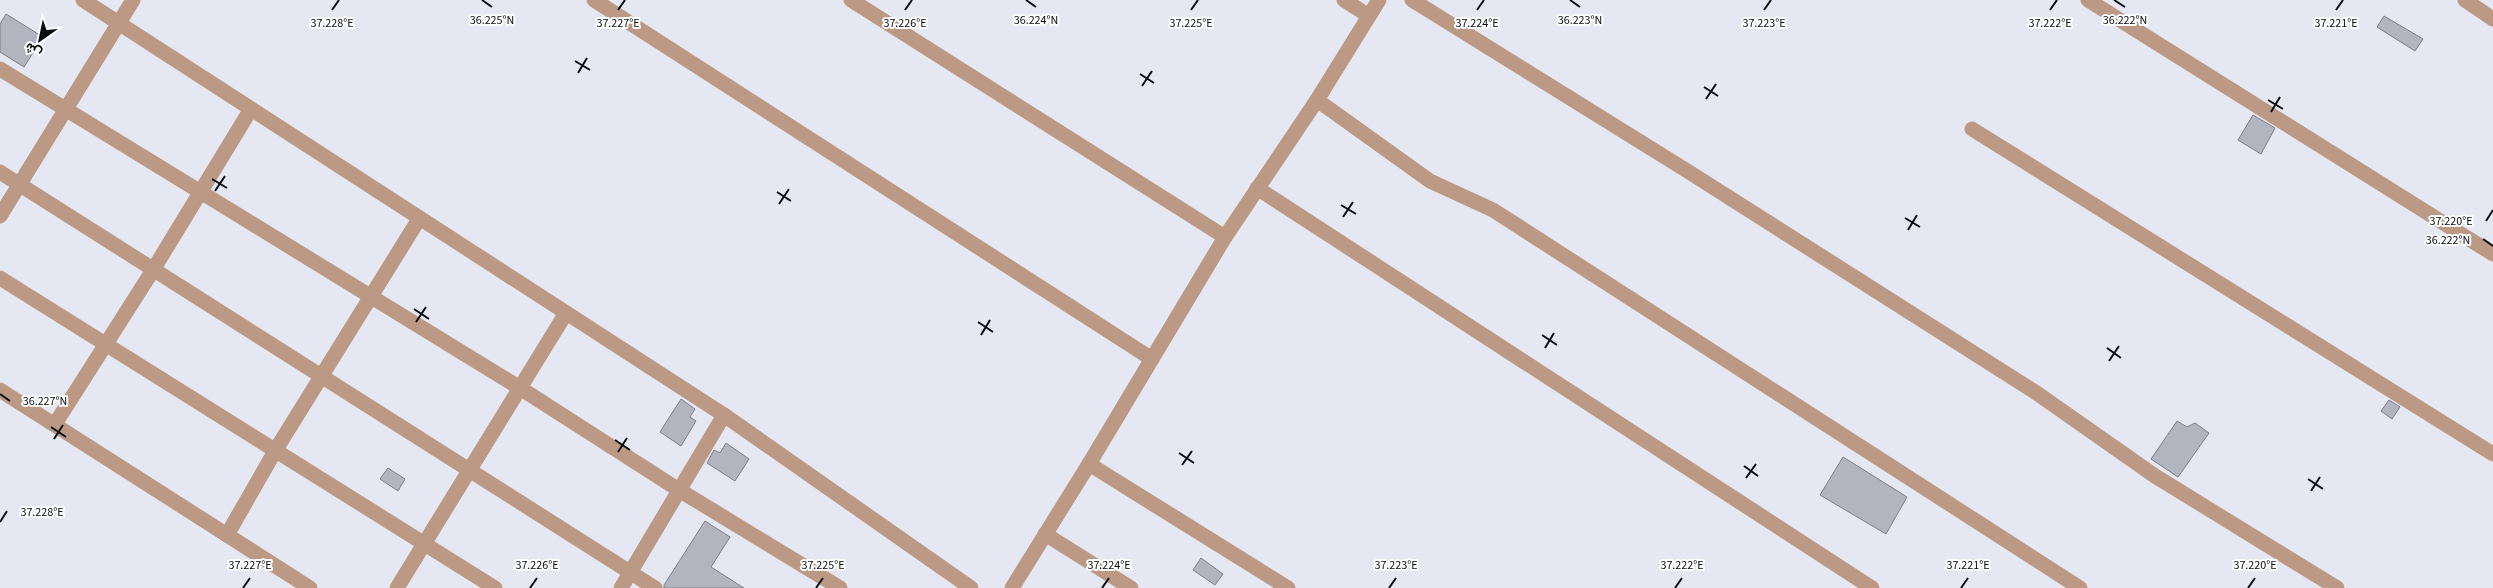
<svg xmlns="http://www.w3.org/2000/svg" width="2493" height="588" viewBox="0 0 2493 588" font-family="'Source Sans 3',Vazirmatn,sans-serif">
<rect width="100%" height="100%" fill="#e5e8f2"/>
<g fill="#b2b5bf" stroke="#7c7f88">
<polygon points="6,14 43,37 24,67 0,52 0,24"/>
<polygon points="2384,16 2423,39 2415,51 2377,27"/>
<polygon points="2253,115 2275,128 2261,154 2238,140"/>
<polygon points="681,399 695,409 690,417 696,421 681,446 660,432"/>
<polygon points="2389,400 2400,407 2392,419 2381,411"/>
<polygon points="2177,421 2187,427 2195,423 2209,433 2178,477 2151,459"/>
<polygon points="726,443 749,459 735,481 707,463 714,450 720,453"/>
<polygon points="1843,457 1907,497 1886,534 1820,495"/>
<polygon points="388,468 405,479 398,491 380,479"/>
<polygon points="705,521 730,537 711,567 744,588 664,588 664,585"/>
<polygon points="1201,558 1223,574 1215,585 1193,570"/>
</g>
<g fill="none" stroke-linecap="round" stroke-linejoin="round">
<g stroke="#bb9984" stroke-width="15">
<polyline points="83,0 724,415 971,588"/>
<polyline points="594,0 1152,359"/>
<polyline points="851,0 1225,237"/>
<polyline points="1344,0 1369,16"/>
<polyline points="1412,0 1689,172 2035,392 2155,476 2337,588"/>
<polyline points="2088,0 2493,254"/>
<polyline points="2465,0 2493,19"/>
<polyline points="0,69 520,388 679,490 840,588"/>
<polyline points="1317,100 1430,181 1493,210 2080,588"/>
<polyline points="1972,129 2493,454"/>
<polyline points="0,172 655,588"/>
<polyline points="1257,188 1872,588"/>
<polyline points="0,216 133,0"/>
<polyline points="0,278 495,588"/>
<polyline points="0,390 310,588"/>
<polyline points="55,424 153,270 251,109"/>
<polyline points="1089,464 1288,588"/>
<polyline points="1045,534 1131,588"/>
<polyline points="227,535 275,451 419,219"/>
<polyline points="397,588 566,313"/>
<polyline points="621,588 724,415"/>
<polyline points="1012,588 1089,464 1225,237 1317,100 1379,0"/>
</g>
</g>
<path fill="none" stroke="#0b0c0f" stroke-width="2" d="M 482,0 L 492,7M 1026,0 L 1036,7M 1570,0 L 1580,7M 2114,0 L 2125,7M 332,10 L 339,0M 618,10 L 625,0M 905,10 L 912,0M 1191,10 L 1198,0M 1477,10 L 1484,0M 1764,10 L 1771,0M 2050,10 L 2057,0M 2336,10 L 2343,0M 575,61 L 590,70M 578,73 L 587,58M 1140,74 L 1154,83M 1142,86 L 1152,71M 1704,87 L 1718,96M 1706,99 L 1716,84M 2268,100 L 2283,109M 2271,112 L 2280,97M 212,179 L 227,188M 215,191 L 225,176M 777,192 L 791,201M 779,204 L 789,189M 1341,205 L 1356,214M 1343,217 L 1353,202M 1905,218 L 1920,227M 2486,221 L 2493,210M 1908,230 L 1917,215M 2483,239 L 2493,246M 414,309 L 429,319M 416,322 L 426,307M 978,322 L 993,332M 981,335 L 990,320M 1542,335 L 1557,345M 1545,348 L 1554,333M 2107,348 L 2121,358M 2109,361 L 2119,346M 0,394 L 10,401M 51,427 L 66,437M 54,439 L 63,425M 615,440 L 630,450M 618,452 L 627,438M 1179,453 L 1194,463M 1182,465 L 1192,451M 1744,466 L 1758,476M 1746,478 L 1756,464M 2308,479 L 2323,489M 2311,491 L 2320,477M 0,522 L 7,511M 243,588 L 250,578M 530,588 L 537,578M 816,588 L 823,578M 1102,588 L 1109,578M 1389,588 L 1396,578M 1675,588 L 1682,578M 1961,588 L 1968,578M 2248,588 L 2255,578"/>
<g font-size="12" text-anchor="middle" fill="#0b0c0f" stroke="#fff" stroke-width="4" stroke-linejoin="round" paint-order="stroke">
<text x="1580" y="24">36.223°N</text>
<text x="492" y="24">36.225°N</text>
<text x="1036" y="24">36.224°N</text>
<text x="2125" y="24">36.222°N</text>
<text x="332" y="27">37.228°E</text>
<text x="618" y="27">37.227°E</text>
<text x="905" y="27">37.226°E</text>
<text x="1191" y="27">37.225°E</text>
<text x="1477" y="27">37.224°E</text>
<text x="1764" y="27">37.223°E</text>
<text x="2050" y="27">37.222°E</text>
<text x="2336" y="27">37.221°E</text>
<text x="2451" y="225">37.220°E</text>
<text x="2448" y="244">36.222°N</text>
<text x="45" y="405">36.227°N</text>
<text x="42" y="516">37.228°E</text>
<text x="250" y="569">37.227°E</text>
<text x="537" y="569">37.226°E</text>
<text x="823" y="569">37.225°E</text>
<text x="1109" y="569">37.224°E</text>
<text x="1396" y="569">37.223°E</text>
<text x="1682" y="569">37.222°E</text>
<text x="1968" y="569">37.221°E</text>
<text x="2255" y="569">37.220°E</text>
</g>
<g transform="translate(40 40) rotate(213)" stroke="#ffffff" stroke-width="4" paint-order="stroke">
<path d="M0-4L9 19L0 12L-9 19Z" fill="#0b0c0f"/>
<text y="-8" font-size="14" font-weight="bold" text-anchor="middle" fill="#0b0c0f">ش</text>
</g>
</svg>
